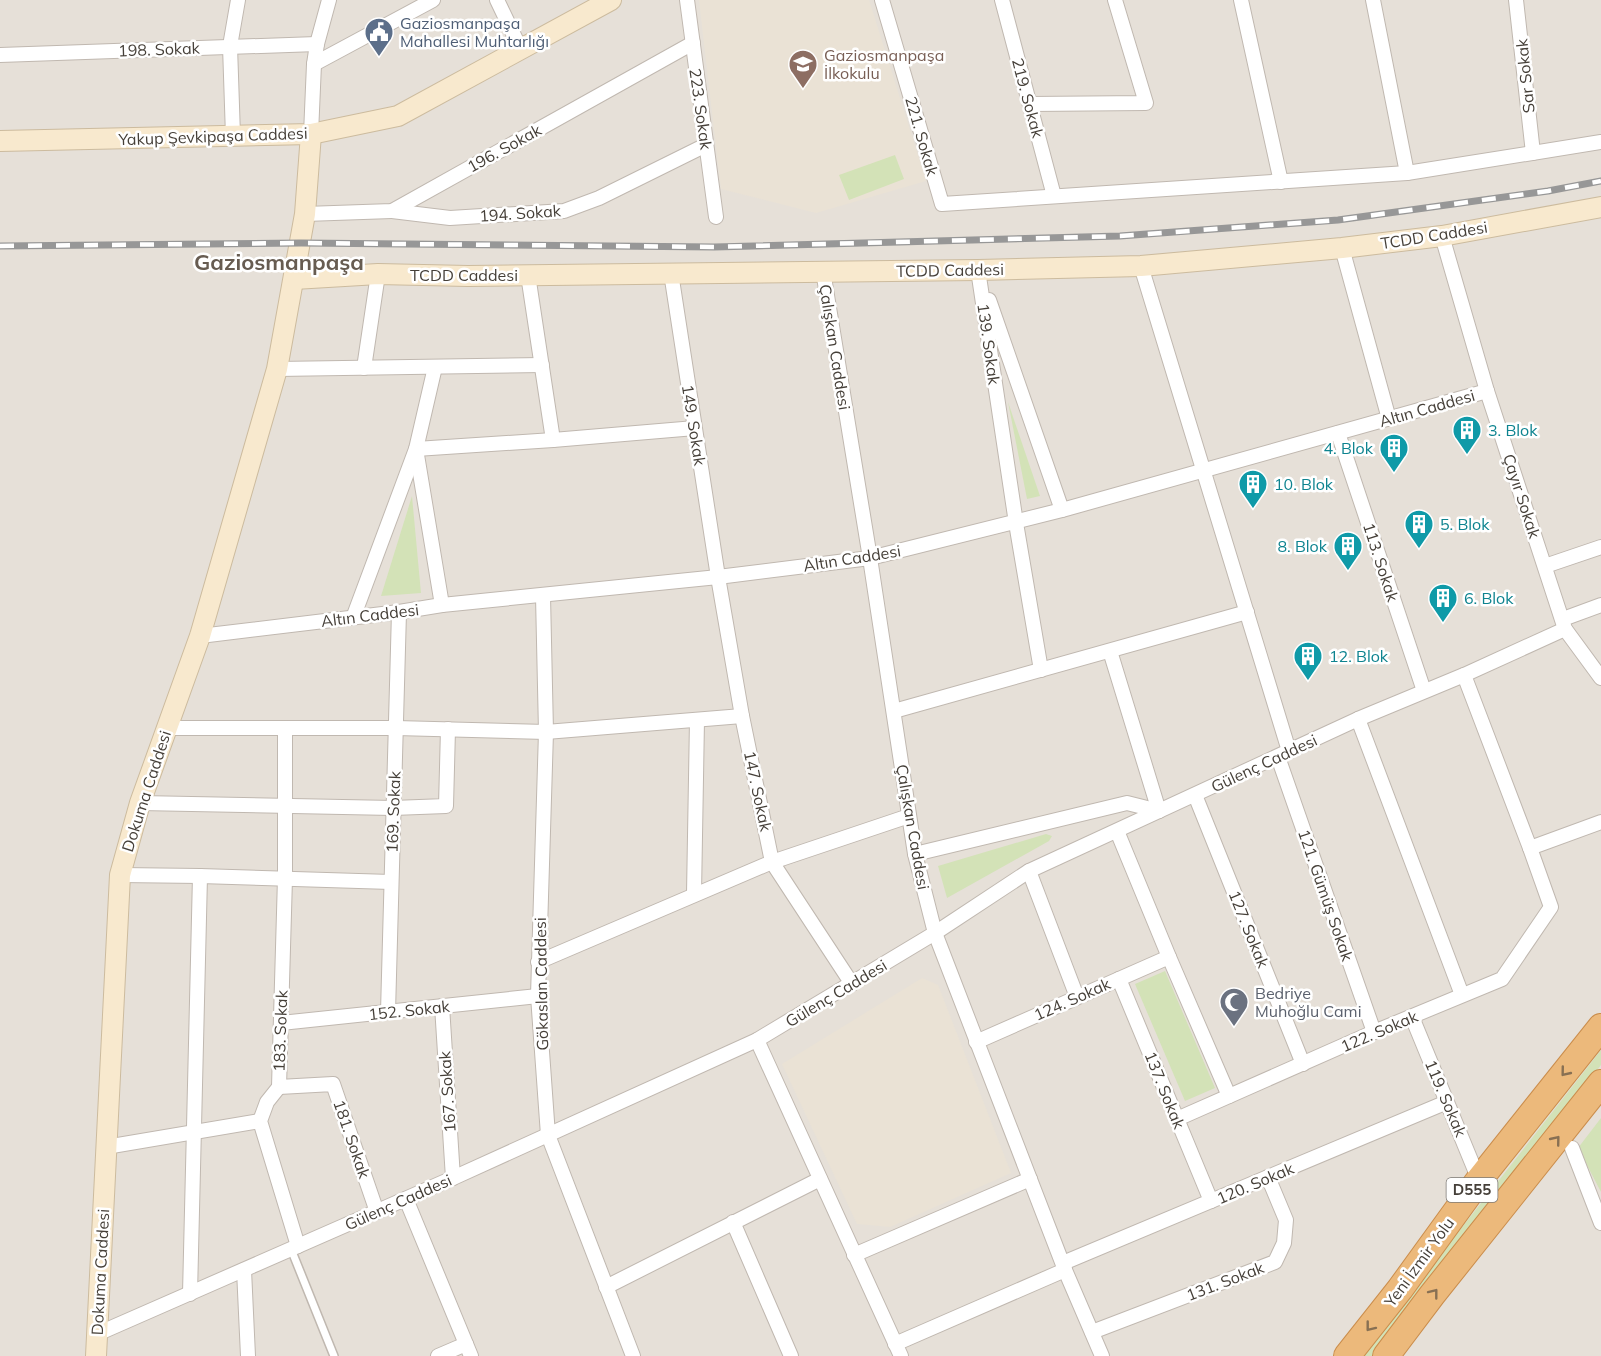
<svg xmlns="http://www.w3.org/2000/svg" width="1601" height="1356" viewBox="0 0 1601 1356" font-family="Mulish,sans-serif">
<rect width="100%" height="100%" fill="#f3efe9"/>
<rect fill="#e6e0d8" x="0" y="0" width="1601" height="1356"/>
<g fill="#eae2d5">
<polygon points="699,0 869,0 926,181 816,213 721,189"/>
<polygon points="922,978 938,985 1011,1173 890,1227 857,1224 782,1064"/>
</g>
<g fill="#d3e2b7">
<polygon points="895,155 904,179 849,200 839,175"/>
<polygon points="1008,402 1040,496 1027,499"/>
<polygon points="412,496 421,593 381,596"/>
<polygon points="1046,834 1052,836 1049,841 947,898 938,866"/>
<polygon points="1165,971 1215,1088 1185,1101 1135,984"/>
<polygon points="1601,1050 1601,1065 1374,1356 1361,1356"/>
<polygon points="1601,1118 1601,1192 1578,1148"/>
</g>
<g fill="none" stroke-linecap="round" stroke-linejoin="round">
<g stroke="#c0b8b0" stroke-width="10">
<polyline id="lane" points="291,1249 334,1356"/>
</g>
<g stroke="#c0b8b0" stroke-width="16">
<g id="street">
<polyline points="497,0 521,50"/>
<polyline points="687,0 716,217"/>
<polyline points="882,0 942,204 1407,173 1601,142"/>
<polyline points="1002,0 1054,196"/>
<polyline points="1241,0 1281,182"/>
<polyline points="1373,0 1407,173"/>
<polyline points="1516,0 1533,153"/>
<polyline points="0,55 317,44"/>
<polyline points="314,64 433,0"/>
<polyline points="1030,104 1146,103 1115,0"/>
<polyline points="311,134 314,64 317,44 329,0"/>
<polyline points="233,136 230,46 238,0"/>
<polyline points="392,211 450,218 564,211 599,198 706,145"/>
<polyline points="305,214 392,211 693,43"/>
<polyline points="1442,236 1487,391 1565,629 1601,678"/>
<polyline points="1342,248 1389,419"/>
<polyline points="1141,266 1289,751"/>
<polyline points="978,270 1016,523 1041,670"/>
<polyline points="823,271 870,558 915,854 935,933 1065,1270 1102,1356"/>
<polyline points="671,273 718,577 742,716 772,862 852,984"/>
<polyline points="528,275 553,440 695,428"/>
<polyline points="989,300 1062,510"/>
<polyline points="364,368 378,274"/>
<polyline points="277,369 542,365"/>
<polyline points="1338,433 1424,691"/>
<polyline points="1545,566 1601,547"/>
<polyline points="543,596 546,732 538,996 548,1135 633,1356"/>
<polyline points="442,605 416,449 553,440"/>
<polyline points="353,618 416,449 435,367"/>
<polyline points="1563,619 1601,605"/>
<polyline points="200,636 399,612 442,605 718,577 870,558 1062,510 1487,391"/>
<polyline points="1110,651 1159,811"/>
<polyline points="1464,675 1530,848"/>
<polyline points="894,711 1247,612"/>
<polyline points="1358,719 1462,995"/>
<polyline points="166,728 396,728 546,732 742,716"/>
<polyline points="285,728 285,878 279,1087 267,1102 260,1121 298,1246"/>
<polyline points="1278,757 1374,1032"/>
<polyline points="1195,795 1303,1064"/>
<polyline points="140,803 393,808 446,806 448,729"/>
<polyline points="1117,831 1169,957 1229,1096"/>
<polyline points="915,854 1127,803 1159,811"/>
<polyline points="1029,871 1077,997"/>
<polyline points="120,875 200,876 391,882"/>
<polyline points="694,894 697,720"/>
<polyline points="538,962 772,862 909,816"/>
<polyline points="1119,979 1211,1201"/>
<polyline points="442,1006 453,1178"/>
<polyline points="388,1012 399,612"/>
<polyline points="1412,1017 1479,1180"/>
<polyline points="281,1023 538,996"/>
<polyline points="757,1040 901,1356"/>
<polyline points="976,1042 1169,957"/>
<polyline points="279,1087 333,1084 377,1212"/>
<polyline points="1177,1119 1374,1032 1502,979 1551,907 1530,848 1601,822"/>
<polyline points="106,1147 260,1121"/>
<polyline points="1572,1148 1601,1223"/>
<polyline points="406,1199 471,1356"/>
<polyline points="733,1222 791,1356"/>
<polyline points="854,1255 1030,1179"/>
<polyline points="1063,1263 1447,1102"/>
<polyline points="244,1270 248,1356"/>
<polyline points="606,1287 820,1179"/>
<polyline points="190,1294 200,876"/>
<polyline points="1092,1332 1275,1262 1284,1243 1286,1220 1268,1177"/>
<polyline points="97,1334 453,1178 757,1040 935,933 1029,871 1358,719 1464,675 1565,629"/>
<polyline points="895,1344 1065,1270"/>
<polyline points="438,1356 466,1344"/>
</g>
</g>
<g stroke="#ccbb9e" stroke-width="22">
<g id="secondary">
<polyline points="0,141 311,134 398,116 611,0"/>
<polyline points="294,279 378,274 468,276 978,270 1141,266 1342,248 1442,236 1601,207"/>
<polyline points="96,1356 120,875 140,803 200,636 277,369 305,214 311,134"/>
</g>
</g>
<g stroke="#ca8d4c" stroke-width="28">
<g id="highway">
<polyline points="1347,1356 1400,1289 1479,1180 1601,1027"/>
<polyline points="1386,1356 1432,1295 1601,1083"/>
</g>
</g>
<use href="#lane" stroke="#fff" stroke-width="7"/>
<use href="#street" stroke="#fff" stroke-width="14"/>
<use href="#secondary" stroke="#f8e9ce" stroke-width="20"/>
<use href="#highway" stroke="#ecb97b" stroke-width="26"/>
<g stroke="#979797" stroke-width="7">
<polyline id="rail" points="0,246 301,243 714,247 1120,236 1338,220 1548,191 1601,181"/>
</g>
<use href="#rail" stroke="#fff" stroke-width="4.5" stroke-dasharray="14" stroke-linecap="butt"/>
</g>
<defs><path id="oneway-chevron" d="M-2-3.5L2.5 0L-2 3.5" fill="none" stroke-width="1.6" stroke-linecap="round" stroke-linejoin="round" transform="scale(1.5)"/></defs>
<g stroke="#887053">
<use href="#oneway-chevron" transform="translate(1565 1072) rotate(129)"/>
<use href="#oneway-chevron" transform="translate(1556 1140) rotate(-51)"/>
<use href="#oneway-chevron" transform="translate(1434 1293) rotate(-52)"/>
<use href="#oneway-chevron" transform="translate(1370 1327) rotate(128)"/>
</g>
<defs>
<g id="civic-pin" transform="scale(1.5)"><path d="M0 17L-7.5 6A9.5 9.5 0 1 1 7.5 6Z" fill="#5c6f8a" stroke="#fff"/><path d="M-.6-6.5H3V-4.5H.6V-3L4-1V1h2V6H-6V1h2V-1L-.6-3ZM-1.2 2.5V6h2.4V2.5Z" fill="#fff"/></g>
<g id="school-pin" transform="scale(1.5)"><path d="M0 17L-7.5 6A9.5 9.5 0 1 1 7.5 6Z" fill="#8d6e63" stroke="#fff"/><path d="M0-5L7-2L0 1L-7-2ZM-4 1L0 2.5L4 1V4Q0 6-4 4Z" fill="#fff"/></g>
<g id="building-pin" transform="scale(1.5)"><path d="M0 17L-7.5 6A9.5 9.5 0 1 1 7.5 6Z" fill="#0f9aa8" stroke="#fff"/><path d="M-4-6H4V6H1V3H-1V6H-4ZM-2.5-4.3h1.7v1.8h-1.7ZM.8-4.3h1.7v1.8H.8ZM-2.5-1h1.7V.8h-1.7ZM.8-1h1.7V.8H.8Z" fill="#fff"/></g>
<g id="mosque-pin" transform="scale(1.5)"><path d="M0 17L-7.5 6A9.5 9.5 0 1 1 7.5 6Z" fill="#6b7280" stroke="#fff"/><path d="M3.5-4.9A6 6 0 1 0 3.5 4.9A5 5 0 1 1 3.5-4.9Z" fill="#fff"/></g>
</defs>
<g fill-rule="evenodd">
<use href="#civic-pin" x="379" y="32"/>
<use href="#school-pin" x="803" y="64"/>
<use href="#building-pin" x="1467" y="430"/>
<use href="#building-pin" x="1394" y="448"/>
<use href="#building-pin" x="1253" y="484"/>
<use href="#building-pin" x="1419" y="524"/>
<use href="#building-pin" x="1348" y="546"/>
<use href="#building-pin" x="1443" y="598"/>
<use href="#building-pin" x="1308" y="656"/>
<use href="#mosque-pin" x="1234" y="1002"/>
</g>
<g text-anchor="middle" stroke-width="5" stroke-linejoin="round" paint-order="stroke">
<rect fill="#fff" stroke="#7d7974" stroke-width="1.5" x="1446.5" y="1178" width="51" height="24" rx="4.5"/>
<g font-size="15" font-weight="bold" fill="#453f38">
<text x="1472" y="1195">D555</text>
</g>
<g font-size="16" fill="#4e5e75" stroke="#fff" text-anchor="start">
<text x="400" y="29">Gaziosmanpaşa<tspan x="400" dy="18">Mahallesi Muhtarlığı</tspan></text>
</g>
<g font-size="16" fill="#453f38" stroke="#fff">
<text transform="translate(159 49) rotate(-2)" y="6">198. Sokak</text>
<text transform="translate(1525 76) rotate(-96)" y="6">Sar Sokak</text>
<text transform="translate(1028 98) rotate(75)" y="6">219. Sokak</text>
<text transform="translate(701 109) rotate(82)" y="6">223. Sokak</text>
<text transform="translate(213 136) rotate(-2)" y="6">Yakup Şevkipaşa Caddesi</text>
<text transform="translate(922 136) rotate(74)" y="6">221. Sokak</text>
<text transform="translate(504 148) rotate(-29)" y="6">196. Sokak</text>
<text transform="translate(520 213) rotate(-4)" y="6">194. Sokak</text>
<text transform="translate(1434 235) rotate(-9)" y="6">TCDD Caddesi</text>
<text transform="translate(950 270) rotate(-1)" y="6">TCDD Caddesi</text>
<text x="464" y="281">TCDD Caddesi</text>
<text transform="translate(989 344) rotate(82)" y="6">139. Sokak</text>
<text transform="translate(835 347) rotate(81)" y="6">Çalışkan Caddesi</text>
<text transform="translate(1427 408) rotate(-16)" y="6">Altın Caddesi</text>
<text transform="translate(694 425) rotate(81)" y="6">149. Sokak</text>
<text transform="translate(1522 496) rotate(72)" y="6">Çayır Sokak</text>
<text transform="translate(852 558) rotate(-9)" y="6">Altın Caddesi</text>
<text transform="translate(1381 562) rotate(72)" y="6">113. Sokak</text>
<text transform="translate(370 615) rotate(-7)" y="6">Altın Caddesi</text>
<text transform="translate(1264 763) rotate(-25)" y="6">Gülenç Caddesi</text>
<text transform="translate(146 791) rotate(-72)" y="6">Dokuma Caddesi</text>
<text transform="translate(758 791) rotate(78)" y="6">147. Sokak</text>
<text transform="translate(393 812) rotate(-88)" y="6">169. Sokak</text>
<text transform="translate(913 827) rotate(80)" y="6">Çalışkan Caddesi</text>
<text transform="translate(1326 895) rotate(71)" y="6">121. Gümüş Sokak</text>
<text transform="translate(1249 929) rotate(68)" y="6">127. Sokak</text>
<text transform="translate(541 984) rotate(-91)" y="6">Gökaslan Caddesi</text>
<text transform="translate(836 993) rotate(-31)" y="6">Gülenç Caddesi</text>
<text transform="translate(1072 999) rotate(-24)" y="6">124. Sokak</text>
<text transform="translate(409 1010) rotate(-6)" y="6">152. Sokak</text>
<text transform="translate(280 1031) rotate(-88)" y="6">183. Sokak</text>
<text transform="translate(1379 1031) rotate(-23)" y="6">122. Sokak</text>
<text transform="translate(1165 1090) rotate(68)" y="6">137. Sokak</text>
<text transform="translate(447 1092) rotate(-94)" y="6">167. Sokak</text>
<text transform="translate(1446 1098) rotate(67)" y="6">119. Sokak</text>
<text transform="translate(352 1139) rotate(71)" y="6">181. Sokak</text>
<text transform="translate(1255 1183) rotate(-23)" y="6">120. Sokak</text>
<text transform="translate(398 1202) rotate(-24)" y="6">Gülenç Caddesi</text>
<text transform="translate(1419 1262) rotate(-54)" y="6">Yeni İzmir Yolu</text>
<text transform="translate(100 1272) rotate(-87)" y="6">Dokuma Caddesi</text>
<text transform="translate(1225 1281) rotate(-21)" y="6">131. Sokak</text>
</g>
<g font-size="16" fill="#785e54" stroke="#fff" text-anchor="start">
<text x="824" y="61">Gaziosmanpaşa<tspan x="824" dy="18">İlkokulu</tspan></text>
</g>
<g font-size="16" fill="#0d838f" stroke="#fff" text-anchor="start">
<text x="1488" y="436">3. Blok</text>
<text x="1373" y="454" text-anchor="end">4. Blok</text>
<text x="1274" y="490">10. Blok</text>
<text x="1440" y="530">5. Blok</text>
<text x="1327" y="552" text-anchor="end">8. Blok</text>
<text x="1464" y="604">6. Blok</text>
<text x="1329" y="662">12. Blok</text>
</g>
<g font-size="16" fill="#5b616d" stroke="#fff" text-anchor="start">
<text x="1255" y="999">Bedriye<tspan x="1255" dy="18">Muhoğlu Cami</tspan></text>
</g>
<g font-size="22" font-weight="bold" fill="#675c51" stroke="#fff">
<text x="279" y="270">Gaziosmanpaşa</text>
</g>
</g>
</svg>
